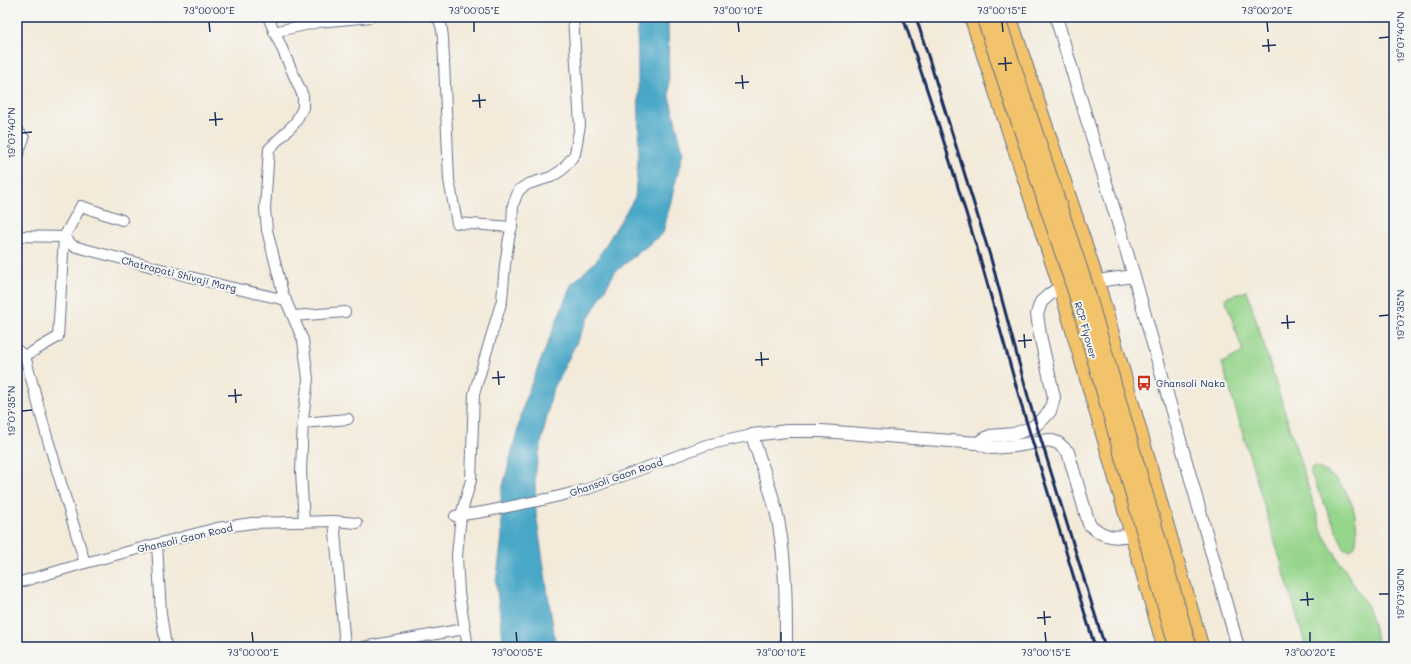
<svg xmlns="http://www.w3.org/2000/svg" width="1411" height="664" viewBox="0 0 1411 664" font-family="Mali,sans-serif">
<rect width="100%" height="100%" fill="#f6f6f2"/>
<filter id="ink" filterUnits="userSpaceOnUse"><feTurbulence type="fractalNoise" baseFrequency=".025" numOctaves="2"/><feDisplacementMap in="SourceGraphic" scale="8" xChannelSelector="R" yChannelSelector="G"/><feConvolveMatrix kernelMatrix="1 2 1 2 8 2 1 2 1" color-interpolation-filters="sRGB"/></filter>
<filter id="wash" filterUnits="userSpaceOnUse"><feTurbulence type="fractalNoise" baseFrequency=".012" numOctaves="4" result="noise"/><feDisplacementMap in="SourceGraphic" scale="16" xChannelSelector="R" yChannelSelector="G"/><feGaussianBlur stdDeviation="0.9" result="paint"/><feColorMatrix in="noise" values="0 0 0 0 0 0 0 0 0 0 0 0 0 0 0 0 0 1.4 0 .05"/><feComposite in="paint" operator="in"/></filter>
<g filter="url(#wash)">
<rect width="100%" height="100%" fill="#f3ead9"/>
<g fill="#96d58b" stroke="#588274">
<polygon points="1247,291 1323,534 1366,604 1373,624 1379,647 1306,647 1222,363 1243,352 1225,298"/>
<path d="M 1314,466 C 1322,470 1333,475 1339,483 C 1345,490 1350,498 1353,507 C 1356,515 1363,559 1344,548 L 1311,474 L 1311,468 Z"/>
</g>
<polygon fill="#49a7c7" stroke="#326b92" points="637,17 668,17 669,96 683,152 663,233 615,272 587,321 552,392 535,473 536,514 556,647 504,647 496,583 502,537 501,494 526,397 571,285 596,261 635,197 638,160 639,131"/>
</g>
<g filter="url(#ink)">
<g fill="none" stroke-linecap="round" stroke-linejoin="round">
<g stroke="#677089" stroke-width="12">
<g id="minor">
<polyline points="268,17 303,96 303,108 295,123 269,149 265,209 267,230 283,294 303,340 308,379 303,419 301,471 304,522"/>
<path d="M 435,17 C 442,20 442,31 443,38 L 449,180 L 457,223 L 512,227"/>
<polyline points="274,32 318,22 371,17"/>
<polyline points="17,130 24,138 17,157"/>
<polyline points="17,236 64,237 81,206 122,220"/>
<polyline points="293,316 345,312"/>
<polyline points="17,350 25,356 45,430 85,563"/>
<polyline points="25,356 58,337 64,237 73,246 225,286 286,300"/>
<polyline points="303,423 348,419"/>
<polyline points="455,516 483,512 547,499 588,489 706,445 752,435"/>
<polyline points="334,521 345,647"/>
<polyline points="157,544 161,614 166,647"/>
<polyline points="17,583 85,563 217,528 252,523 334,521 357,523"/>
<polyline points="363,647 464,629"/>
<polyline points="468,647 459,593 457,556 461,515 471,480 474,394 502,300 505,265 509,238 512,227 513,205 516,197 519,190 528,184 551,177 562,170 575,154 580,125 573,17"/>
</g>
</g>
<g stroke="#677089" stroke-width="14">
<g id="tertiary">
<polyline points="1056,17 1134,276 1238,647"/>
<polyline points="1089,282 1134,276"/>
<polyline points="977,443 990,436 1014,434 1033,427 1044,418 1050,411 1054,397 1040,335 1037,314 1041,302 1050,294 1061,287 1069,286"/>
<path d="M 786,647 C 786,606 786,566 779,525 C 774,495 761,465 752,435 L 787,431 L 822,431 L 977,443 L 991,448 L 1015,446 L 1049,440 L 1058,443 L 1068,452 L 1089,524 C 1106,541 1120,538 1141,532"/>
</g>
</g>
<g stroke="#677089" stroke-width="17">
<g id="primary">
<polyline points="972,17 1061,287 1165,647"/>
<polyline points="1009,17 1096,280 1201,647"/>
</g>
</g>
<use href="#minor" stroke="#fff" stroke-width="10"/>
<use href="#tertiary" stroke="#fff" stroke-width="12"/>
<use href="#primary" stroke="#f2c36a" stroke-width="15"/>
<g stroke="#1b2f5e" stroke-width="3">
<polyline points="903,17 938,123 980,258 1022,407 1095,647"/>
<polyline points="916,17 991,259 1030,404 1105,647"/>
</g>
<g stroke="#677089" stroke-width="17" stroke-linecap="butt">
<g id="primary-bridge">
<polyline points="984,17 1075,290 1177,647"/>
<polyline points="997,17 1086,288 1189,647"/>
</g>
</g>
<use href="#primary-bridge" stroke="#f2c36a" stroke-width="15"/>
</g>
</g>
<path fill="none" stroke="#1b2f5e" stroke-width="1.5" d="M 209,22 L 210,32M 474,22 L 474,32M 738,22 L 739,32M 1002,22 L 1003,32M 1267,22 L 1268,32M 1379,38 L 1389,37M 1268,39 L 1269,52M 1262,46 L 1276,45M 1005,57 L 1006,71M 998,64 L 1012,63M 742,75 L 743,89M 735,83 L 749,82M 479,94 L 480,108M 472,101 L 486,100M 215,112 L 216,126M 209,120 L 223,119M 22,133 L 32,132M 1287,315 L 1288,329M 1379,316 L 1389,315M 1281,323 L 1295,322M 1024,334 L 1025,348M 1018,341 L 1032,340M 761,352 L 762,366M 755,360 L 769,359M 498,371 L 499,385M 492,378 L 505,377M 235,389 L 236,403M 228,396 L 242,395M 22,411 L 32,410M 1307,592 L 1308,606M 1379,594 L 1389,594M 1300,600 L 1314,599M 1044,611 L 1045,625M 1037,618 L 1051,617M 252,632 L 253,642M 516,632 L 517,642M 781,632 L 781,642M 1045,632 L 1046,642M 1310,632 L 1310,642"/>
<defs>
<g id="bus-bare" transform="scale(1.2)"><path d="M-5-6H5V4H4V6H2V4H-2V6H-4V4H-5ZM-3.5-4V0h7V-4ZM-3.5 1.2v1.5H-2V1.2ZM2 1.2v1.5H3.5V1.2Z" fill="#c8321e" stroke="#f6f6f2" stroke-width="2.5" paint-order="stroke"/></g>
</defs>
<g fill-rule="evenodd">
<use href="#bus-bare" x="1144" y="383"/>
</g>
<g text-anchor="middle" stroke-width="4" stroke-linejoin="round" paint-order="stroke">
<g font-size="10" fill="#1b2f5e" stroke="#f6f6f2">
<text transform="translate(179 274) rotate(14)" y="4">Chatrapati Shivaji Marg</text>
<text transform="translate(1086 330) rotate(74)" y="4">RCP Flyover</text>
<text transform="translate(616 477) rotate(-19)" y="4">Ghansoli Gaon Road</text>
<text transform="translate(185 538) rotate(-13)" y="4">Ghansoli Gaon Road</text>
</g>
<g font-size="10" fill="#1b2f5e" stroke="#f6f6f2" text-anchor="start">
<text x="1156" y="387">Ghansoli Naka</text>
</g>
</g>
<rect width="1411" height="664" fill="none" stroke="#f6f6f2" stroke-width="44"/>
<rect x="22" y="22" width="1367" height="620" fill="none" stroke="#1b2f5e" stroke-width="1.5"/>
<g font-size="10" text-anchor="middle" fill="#1b2f5e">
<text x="209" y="14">73°00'00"E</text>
<text x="474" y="14">73°00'05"E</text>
<text x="738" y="14">73°00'10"E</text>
<text x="1002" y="14">73°00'15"E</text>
<text x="1267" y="14">73°00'20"E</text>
<text transform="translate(1400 37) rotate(-90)" y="4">19°07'40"N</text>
<text transform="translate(11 133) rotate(-90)" y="4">19°07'40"N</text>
<text transform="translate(1400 315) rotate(-90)" y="4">19°07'35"N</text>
<text transform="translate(11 411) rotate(-90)" y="4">19°07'35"N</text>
<text transform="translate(1400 594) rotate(-90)" y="4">19°07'30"N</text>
<text x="253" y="656">73°00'00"E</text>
<text x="517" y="656">73°00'05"E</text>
<text x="781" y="656">73°00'10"E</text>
<text x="1046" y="656">73°00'15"E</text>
<text x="1310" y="656">73°00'20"E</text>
</g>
</svg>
